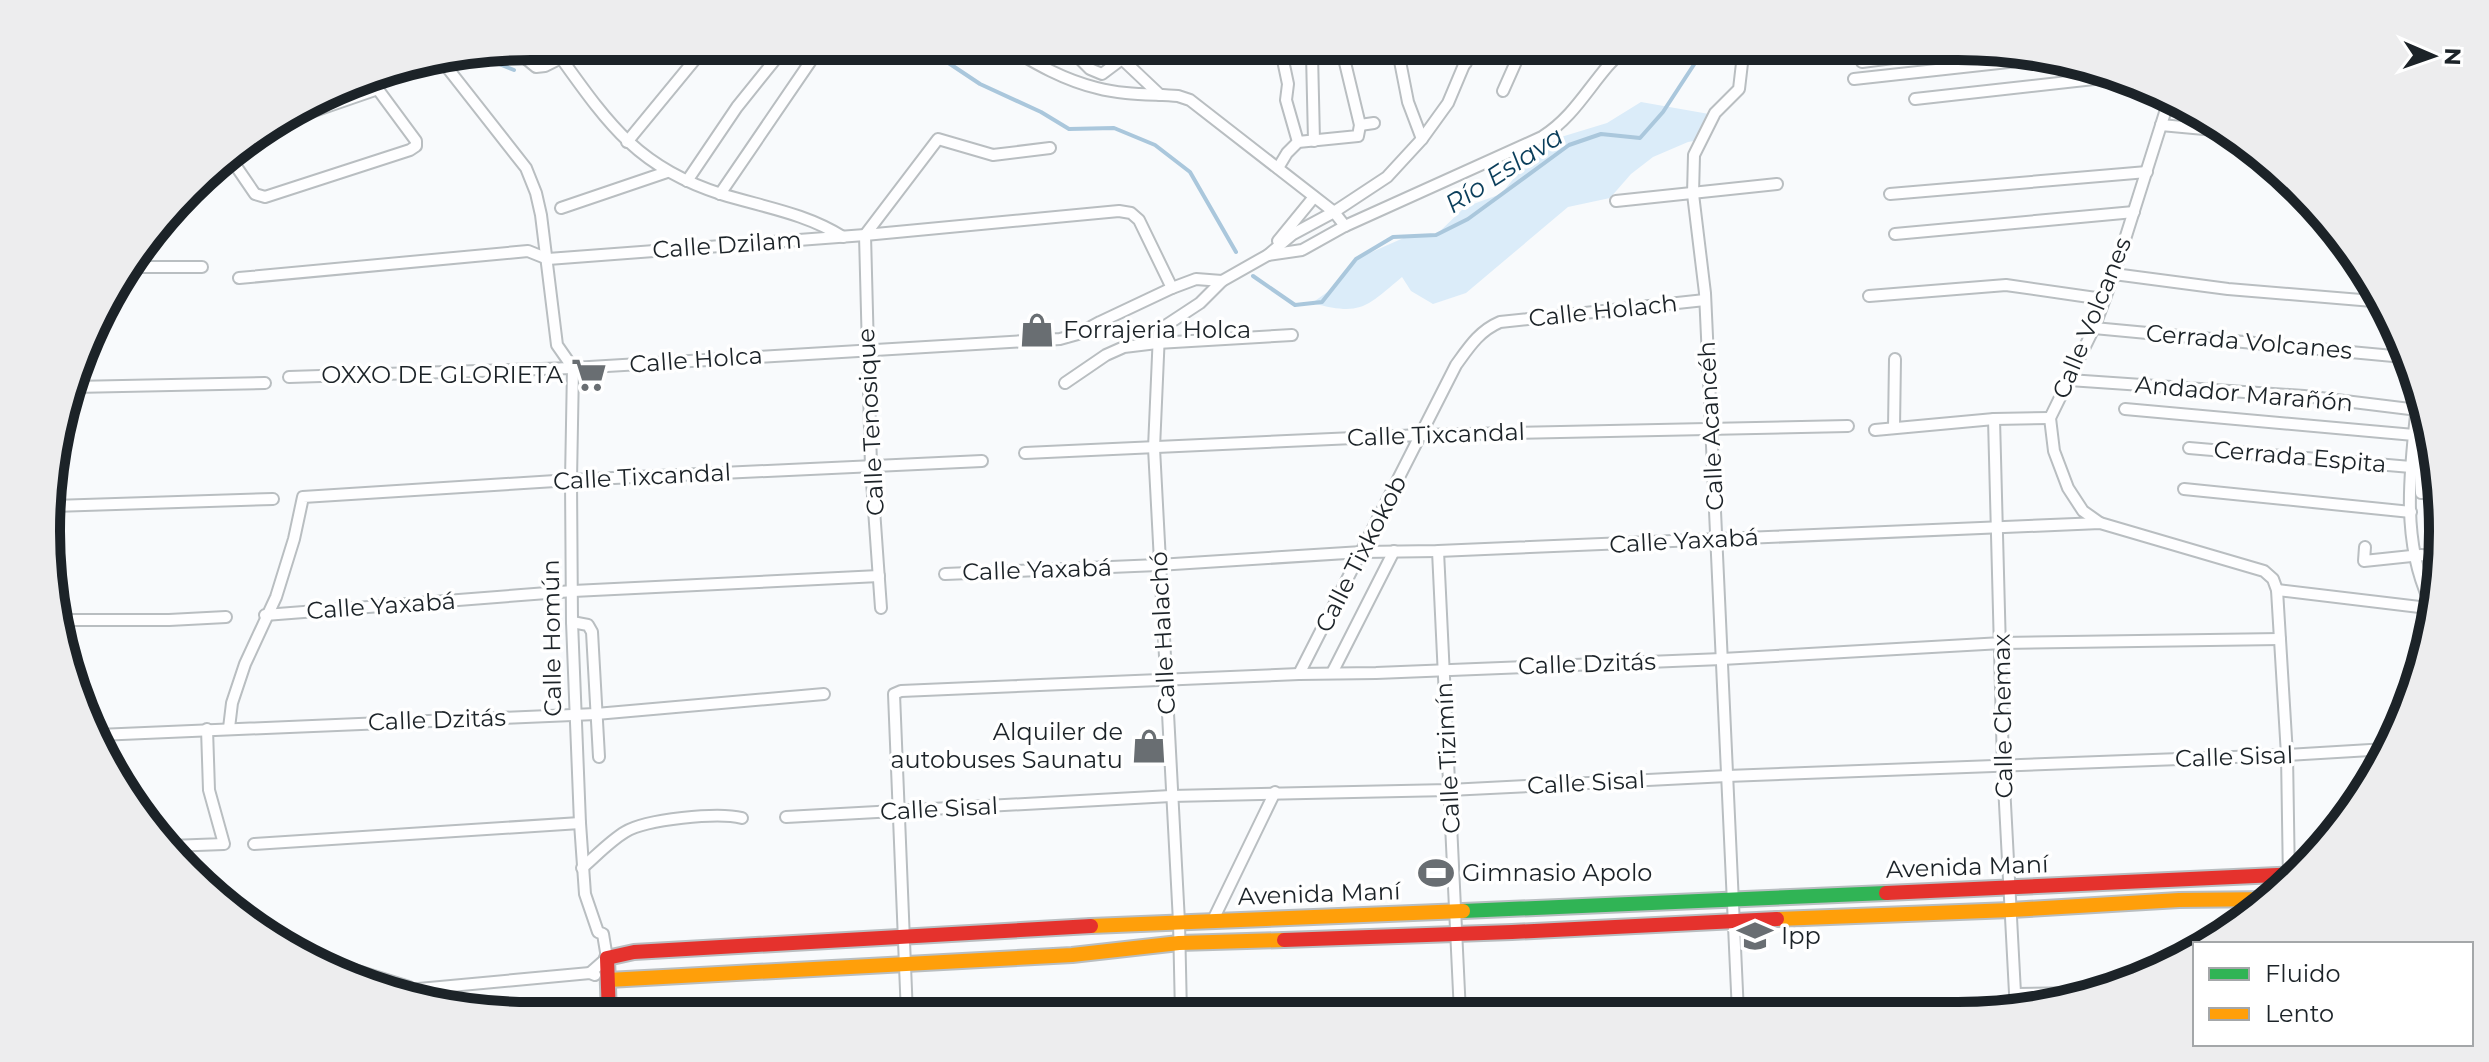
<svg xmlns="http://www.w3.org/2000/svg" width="2489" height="1062" viewBox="0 0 2489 1062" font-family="Montserrat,sans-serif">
<rect width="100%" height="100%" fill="#f8fafc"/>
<path fill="#dbecf9" d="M 1641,102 L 1709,114 L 1699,140 L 1688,142 L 1653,157 L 1631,174 L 1610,198 L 1568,207 L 1466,293 L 1433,304 L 1411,291 L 1402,277 C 1365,308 1361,316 1312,303 L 1333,288 L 1356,259 L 1408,236 L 1436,235 L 1465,207 L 1501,194 L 1538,149 L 1561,137 L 1607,123 Z"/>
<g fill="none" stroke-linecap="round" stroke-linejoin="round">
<g stroke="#aac7dc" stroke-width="4">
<polyline points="923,46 980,84 1041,112 1069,129 1114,128 1155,145 1190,172 1236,252"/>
<polyline points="477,55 514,70"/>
<polyline points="1253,276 1295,305 1322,302 1356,259 1393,237 1436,235 1468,219 1569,145 1601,134 1640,138 1663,112 1695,63 1718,46"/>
</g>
<g stroke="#b9bec1" stroke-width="14">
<g id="street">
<path d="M 1007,46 C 1036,64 1064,80 1097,88 C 1123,95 1151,94 1178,96 L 1190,100 L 1334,212 L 1345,226"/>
<polyline points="1067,46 1090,69 1102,74 1122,59 1135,46"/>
<polyline points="1280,46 1288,84 1286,100 1298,142"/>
<polyline points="1397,46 1408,102 1422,139"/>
<polyline points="1455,46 1466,63"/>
<polyline points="514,49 536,67 545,66 561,58"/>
<polyline points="1312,54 1314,141"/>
<path d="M 561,58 C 609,125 639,168 721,194 C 763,207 805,213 843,237"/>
<polyline points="1122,59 1160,95"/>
<polyline points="442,61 526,168 536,193 541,215 557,345 573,368 571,480 572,622 580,823 585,894 598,932 603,934 607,958 590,973"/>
<polyline points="1862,62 1970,48"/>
<polyline points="1854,79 2036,59"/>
<polyline points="1503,91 1523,46"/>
<polyline points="1915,99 2121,76"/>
<polyline points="294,118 378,89"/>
<polyline points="1360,125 1374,123"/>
<polyline points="2161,125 2215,130"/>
<polyline points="627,142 706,46"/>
<polyline points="229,156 255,194 265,197 410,150 416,146 416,141 368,76"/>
<polyline points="1278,168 1287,153 1298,142 1358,136 1360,125 1341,46"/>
<polyline points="687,181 737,107 786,46"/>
<polyline points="720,194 821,46"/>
<polyline points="1890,194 2147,172"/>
<polyline points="1616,201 1777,184"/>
<polyline points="561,208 667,172"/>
<polyline points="1895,234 2134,212"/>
<polyline points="1278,241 1314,197"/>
<path d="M 1268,255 L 1302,250 L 1345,226 L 1542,137 C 1580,113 1594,74 1628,46"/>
<polyline points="128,267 202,267"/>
<polyline points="2114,274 2228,289 2373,301"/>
<polyline points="239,278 528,251 548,259 865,235 1119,211 1131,213 1139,220 1172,288"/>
<polyline points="1869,296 2006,285 2103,299"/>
<polyline points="2094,328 2404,357"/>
<polyline points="289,377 573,368 1060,339 1078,334 1100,322 1172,288 1196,279 1222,281"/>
<polyline points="2069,380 2304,396 2418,410"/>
<polyline points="1065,383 1106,355 1124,347 1157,343 1292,335"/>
<polyline points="74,387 265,383"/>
<path d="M 2417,406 C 2410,470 2401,539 2429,600"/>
<polyline points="2125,409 2414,435"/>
<polyline points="1994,419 2003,766 2016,1012"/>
<polyline points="1894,428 1895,359"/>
<polyline points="1875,430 1994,419 2050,418"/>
<polyline points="2189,448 2411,467"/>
<polyline points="1025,453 1421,435 1848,426"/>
<polyline points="2419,454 2421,493 2440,492"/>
<polyline points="2418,467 2433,466"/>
<polyline points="2184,489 2411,512"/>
<polyline points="53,506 273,499"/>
<polyline points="2100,523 2083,511 2068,488 2054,451 2050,418 2094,328 2114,274 2168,103"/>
<polyline points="2365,547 2364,561 2421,555 2435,556"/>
<polyline points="1438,551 1460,1013"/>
<polyline points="945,574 1158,565 1362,552 1438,551 2100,523 2264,571 2273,579 2277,590 2287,755 2289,882"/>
<polyline points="2277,590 2428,608"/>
<polyline points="881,608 871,467 865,235 938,139 993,155 1050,148"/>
<polyline points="265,615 573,591 879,576"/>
<polyline points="59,620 169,620 226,617"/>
<polyline points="572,622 588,625 592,632 599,757"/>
<polyline points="1332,673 1394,551"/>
<path d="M 1299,674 L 1456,365 C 1469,347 1479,331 1500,322 L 1705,300"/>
<polyline points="229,728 232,703 245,664 276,597 294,539 303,497 571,480 982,461"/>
<polyline points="98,735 596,714 824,694"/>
<polyline points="786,817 1171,796 1449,790 1727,776 2287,755 2387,749"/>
<polyline points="254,844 580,823"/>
<polyline points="170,846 224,844 209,790 207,729"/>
<path d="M 582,868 C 596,856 610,841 625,832 C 646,819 718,812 742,818"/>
<polyline points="1213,920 1275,792"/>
<polyline points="322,960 409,987"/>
<polyline points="386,992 590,973 595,975"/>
<polyline points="2016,994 2082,993"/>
<polyline points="1738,1013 1705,293 1693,194 1694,155 1715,113 1739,89 1744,46"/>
<polyline points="1181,1014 1179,922 1154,448 1159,333 1165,326 1200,303 1222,281 1268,255 1293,234 1334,212 1387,177 1422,139 1448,103 1472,46"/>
<polyline points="907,1015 894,694 901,691 1299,674 1376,673 1722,659 2002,643 2280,639"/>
</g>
</g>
<g stroke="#b9bec1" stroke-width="18">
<polyline id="fast" points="1463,911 1886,893"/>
</g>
<g stroke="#b9bec1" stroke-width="18">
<g id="slow">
<polyline points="1777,919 2011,910 2179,900 2273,899"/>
<polyline points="1091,926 1463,911"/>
<polyline points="608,980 1072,955 1179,943 1284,940"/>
</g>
</g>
<g stroke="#b9bec1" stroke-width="18">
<g id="jam">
<polyline points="1886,893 2297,874"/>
<polyline points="1284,940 1512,932 1777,919"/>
<polyline points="609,1016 607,958 634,952 1091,926"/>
</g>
</g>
<use href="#street" stroke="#fefeff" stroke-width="10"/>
<use href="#fast" stroke="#30b455" stroke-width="14"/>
<use href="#slow" stroke="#ff9f0a" stroke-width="14"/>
<use href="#jam" stroke="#e5322d" stroke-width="14"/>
</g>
<defs>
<g id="shop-bare" transform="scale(2.76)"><path d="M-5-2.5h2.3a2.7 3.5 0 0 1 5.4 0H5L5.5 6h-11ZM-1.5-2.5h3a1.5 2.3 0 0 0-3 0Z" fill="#696e72" stroke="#fff" stroke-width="2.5" paint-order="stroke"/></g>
<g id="supermarket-bare" transform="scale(2.76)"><path d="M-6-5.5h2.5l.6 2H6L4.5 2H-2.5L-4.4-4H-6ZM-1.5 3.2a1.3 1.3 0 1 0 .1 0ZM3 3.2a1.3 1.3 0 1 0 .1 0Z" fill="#696e72" stroke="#fff" stroke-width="2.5" paint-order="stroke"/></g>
<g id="stadium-bare" transform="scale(2.76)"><path d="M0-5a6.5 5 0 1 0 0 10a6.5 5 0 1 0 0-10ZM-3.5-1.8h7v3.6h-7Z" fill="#696e72" stroke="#fff" stroke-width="2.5" paint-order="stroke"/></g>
<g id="school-bare" transform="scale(2.76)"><path d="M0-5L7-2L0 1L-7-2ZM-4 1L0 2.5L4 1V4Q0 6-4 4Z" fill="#696e72" stroke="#fff" stroke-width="2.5" paint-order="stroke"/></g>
</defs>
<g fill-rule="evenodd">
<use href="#shop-bare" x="1037" y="330"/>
<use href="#supermarket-bare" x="589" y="375"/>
<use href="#shop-bare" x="1149" y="746"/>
<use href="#stadium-bare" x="1436" y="873"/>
<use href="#school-bare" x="1755" y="936"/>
</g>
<g text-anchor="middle" stroke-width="7" stroke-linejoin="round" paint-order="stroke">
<g font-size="24" fill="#1c2328" stroke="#fff">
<text transform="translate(727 245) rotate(-4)" y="8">Calle Dzilam</text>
<text transform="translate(1603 311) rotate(-6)" y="8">Calle Holach</text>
<text transform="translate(2092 318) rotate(-68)" y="8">Calle Volcanes</text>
<text transform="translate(2249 342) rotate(5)" y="8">Cerrada Volcanes</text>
<text transform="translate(696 360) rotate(-4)" y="8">Calle Holca</text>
<text transform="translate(2244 394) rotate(5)" y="8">Andador Marañón</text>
<text transform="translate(871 422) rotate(-93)" y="8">Calle Tenosique</text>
<text transform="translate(1711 426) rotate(-93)" y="8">Calle Acancéh</text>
<text transform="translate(1436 435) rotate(-2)" y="8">Calle Tixcandal</text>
<text transform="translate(2300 457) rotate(5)" y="8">Cerrada Espita</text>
<text transform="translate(642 477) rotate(-3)" y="8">Calle Tixcandal</text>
<text transform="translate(1684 541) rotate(-3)" y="8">Calle Yaxabá</text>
<text transform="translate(1361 554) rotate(-63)" y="8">Calle Tixkokob</text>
<text transform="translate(1037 570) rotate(-2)" y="8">Calle Yaxabá</text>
<text transform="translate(381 606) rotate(-4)" y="8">Calle Yaxabá</text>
<text transform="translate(1163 633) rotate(-93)" y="8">Calle Halachó</text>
<text transform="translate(552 638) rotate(-91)" y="8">Calle Homún</text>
<text transform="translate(1587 664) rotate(-2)" y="8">Calle Dzitás</text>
<text transform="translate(2003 716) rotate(-91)" y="8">Calle Chemax</text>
<text transform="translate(437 720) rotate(-2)" y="8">Calle Dzitás</text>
<text transform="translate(2234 757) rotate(-2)" y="8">Calle Sisal</text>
<text transform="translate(1448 758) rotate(-93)" y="8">Calle Tizimín</text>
<text transform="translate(1586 783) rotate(-3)" y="8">Calle Sisal</text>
<text transform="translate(939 809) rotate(-3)" y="8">Calle Sisal</text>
<text transform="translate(1967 867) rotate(-2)" y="8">Avenida Maní</text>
<text transform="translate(1319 894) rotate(-2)" y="8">Avenida Maní</text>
</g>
<g font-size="24" fill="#1c2328" stroke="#fff" text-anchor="start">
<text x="1063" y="338">Forrajeria Holca</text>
<text x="563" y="383" text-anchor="end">OXXO DE GLORIETA</text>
<text x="1123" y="740" text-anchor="end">Alquiler de<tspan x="1123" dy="28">autobuses Saunatu</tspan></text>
<text x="1462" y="881">Gimnasio Apolo</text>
<text x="1781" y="944">Ipp</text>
</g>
<g font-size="26" font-style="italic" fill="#0a3e5b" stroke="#fff">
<text transform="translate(1504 170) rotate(-33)" y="9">Río Eslava</text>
</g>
</g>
<path d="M0 0H2489V1062H0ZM531 60H1958A471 471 0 0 1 2429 531V531A471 471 0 0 1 1958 1002H531A471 471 0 0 1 60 531V531A471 471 0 0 1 531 60Z" fill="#ededee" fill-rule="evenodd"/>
<path fill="none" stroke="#1c2328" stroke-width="10" d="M531 60H1958A471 471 0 0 1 2429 531V531A471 471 0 0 1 1958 1002H531A471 471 0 0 1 60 531V531A471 471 0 0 1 531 60Z"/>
<rect x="2193" y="942" width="280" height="104" fill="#ffffff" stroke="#a4a7a9" stroke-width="2"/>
<rect x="2209" y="968" width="40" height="12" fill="#30b455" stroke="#a4a7a9" stroke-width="2"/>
<text x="2265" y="982" font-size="24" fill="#1c2328">Fluido</text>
<rect x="2209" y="1008" width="40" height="12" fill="#ff9f0a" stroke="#a4a7a9" stroke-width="2"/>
<text x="2265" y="1022" font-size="24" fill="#1c2328">Lento</text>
<g transform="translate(2433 56) rotate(92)" stroke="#ffffff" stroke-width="6" paint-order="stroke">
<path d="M0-6L14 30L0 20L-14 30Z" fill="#1c2328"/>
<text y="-12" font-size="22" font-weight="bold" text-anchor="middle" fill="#1c2328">N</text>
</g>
</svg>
